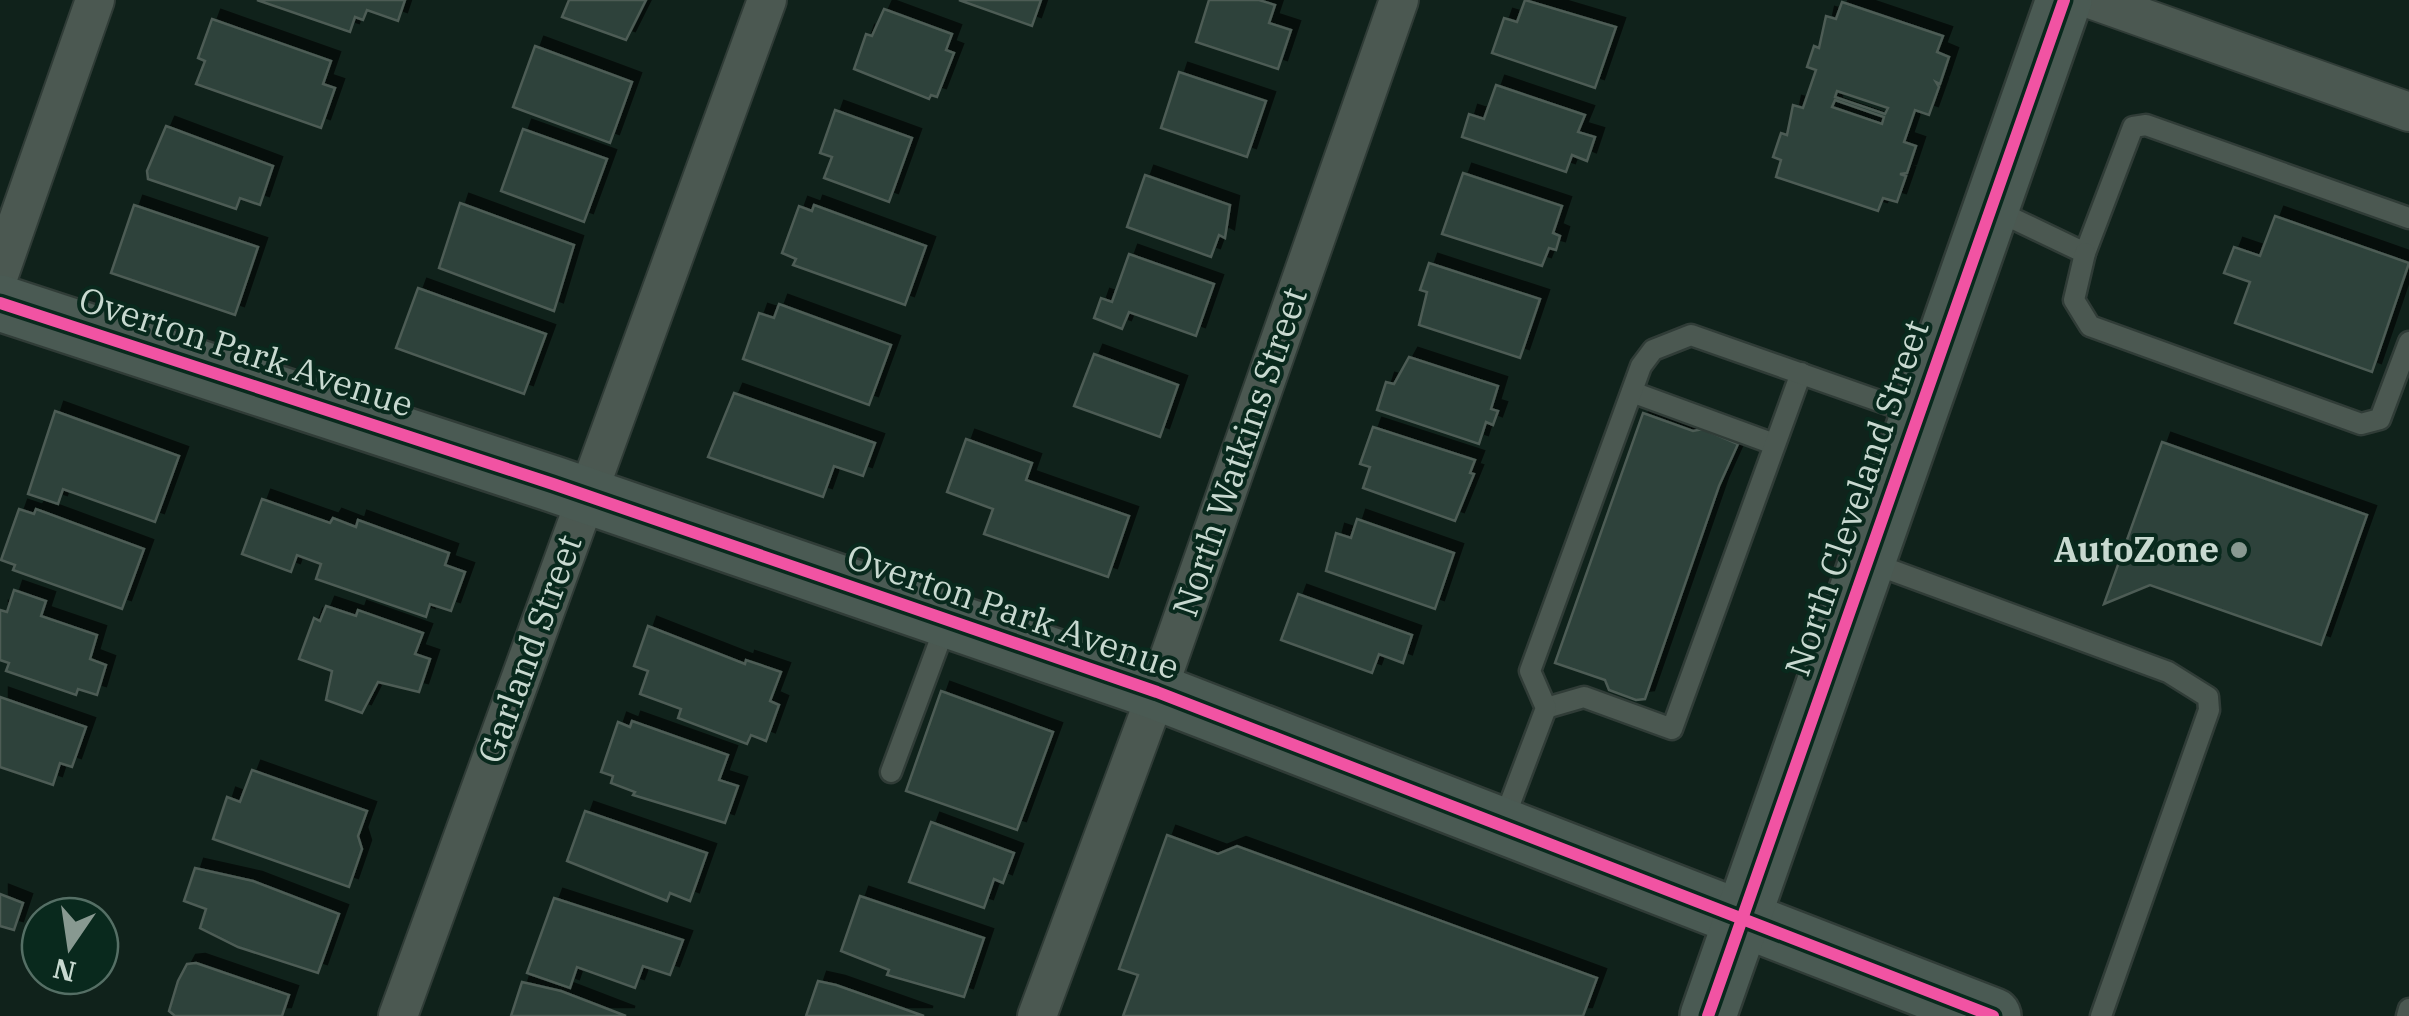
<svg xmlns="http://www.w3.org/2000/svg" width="2409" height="1016" viewBox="0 0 2409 1016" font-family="'IBM Plex Serif',serif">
<defs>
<filter id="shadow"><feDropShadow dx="9" dy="-9" stdDeviation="0" flood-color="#0009"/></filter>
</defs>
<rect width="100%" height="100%" fill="#10221b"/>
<g fill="#2d423a" stroke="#4d5c55" stroke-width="2.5" fill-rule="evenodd" filter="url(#shadow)">
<polygon points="257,0 405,0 398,21 367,10 363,20 355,17 350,32"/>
<polygon points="569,0 646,0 626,40 562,17"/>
<polygon points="959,0 1041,0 1032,26"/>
<polygon points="1209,0 1259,0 1275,5 1269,23 1291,30 1278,69 1196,42"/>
<polygon points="1525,0 1616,27 1595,88 1492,53 1504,18 1517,22"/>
<path d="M 1842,2 L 1943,36 L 1937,52 L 1949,57 L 1940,84 L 1936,82 L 1939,87 L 1929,115 L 1915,110 L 1904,142 L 1916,146 L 1907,173 L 1900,174 L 1906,176 L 1897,202 L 1883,198 L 1878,211 L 1776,177 L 1781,160 L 1773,157 L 1781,133 L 1787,135 L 1793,105 L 1803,108 L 1816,70 L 1807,67 L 1814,46 L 1819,48 L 1826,16 L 1836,19 ZM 1837,91 L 1888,108 L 1885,114 L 1835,97 ZM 1835,100 L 1884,117 L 1882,124 L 1832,107 Z"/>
<polygon points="884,9 952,34 946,50 954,53 937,97 931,95 929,99 854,69 866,34 872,36"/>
<polygon points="212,19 331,61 323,84 335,88 321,128 196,84 205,61 198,58"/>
<polygon points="535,46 632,82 610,143 513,107"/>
<polygon points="1179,72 1266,101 1247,157 1161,128"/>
<polygon points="1496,85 1585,115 1578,132 1595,137 1587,161 1572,155 1566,172 1462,137 1469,114 1484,119"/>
<polygon points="835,110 912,138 889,202 824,178 832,157 820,153"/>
<polygon points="166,126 273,166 260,205 240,198 236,209 148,179 147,171"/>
<polygon points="523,129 607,159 584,222 501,191"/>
<polygon points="1463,173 1562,206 1553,233 1560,236 1556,250 1549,248 1542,266 1442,234"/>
<polygon points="1145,175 1230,205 1225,238 1219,235 1211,257 1127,227"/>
<polygon points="460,203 574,245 554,311 439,268"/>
<polygon points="134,205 258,247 235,315 111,273"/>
<polygon points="814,205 926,246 905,305 793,265 796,259 782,253 799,206 812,211"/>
<polygon points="2275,216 2409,263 2372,372 2235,323 2250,282 2224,273 2234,247 2260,256"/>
<polygon points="1129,254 1214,284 1196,336 1129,312 1122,329 1094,318 1101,298 1112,302"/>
<polygon points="1429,263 1540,299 1520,358 1419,325 1427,292 1420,290"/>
<polygon points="418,288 546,334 524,394 396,348"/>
<polygon points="779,304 891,345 869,405 743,359 759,313 774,318"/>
<polygon points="1094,354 1178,385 1160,437 1074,406"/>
<polygon points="1409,357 1498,386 1491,409 1498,411 1493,425 1486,422 1479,444 1377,410 1386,382 1394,384"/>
<polygon points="734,393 875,443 863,476 834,466 823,497 708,457"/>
<polygon points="55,411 179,456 155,522 63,489 58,504 28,494"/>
<polygon points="1643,413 1693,431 1703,429 1738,444 1719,486 1645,699 1636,700 1609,690 1605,680 1555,663"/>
<polygon points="1373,427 1475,460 1470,473 1474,474 1455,521 1363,488 1370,467 1360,464"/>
<polygon points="966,439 1032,463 1026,480 1129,516 1108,577 984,534 993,509 947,492"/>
<polygon points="2162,442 2367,515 2321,645 2150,585 2104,604"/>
<polygon points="262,499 330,523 333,518 356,527 358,520 449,553 445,565 465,572 451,611 430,604 426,617 316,579 321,564 297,555 291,572 242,554"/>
<polygon points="19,509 34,514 36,509 144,549 122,609 13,570 15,565 1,560"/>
<polygon points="1357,519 1454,553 1435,609 1326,571 1336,533 1351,538"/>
<polygon points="14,590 46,601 41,616 97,635 90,659 106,665 97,695 78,689 76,695 6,671 9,663 0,660 0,610 7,612"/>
<polygon points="1298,594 1412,635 1403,663 1379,654 1372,673 1281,640"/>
<polygon points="326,606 356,616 358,610 423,633 415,654 430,659 419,692 378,682 362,713 326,700 332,671 299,659 314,618 320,621"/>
<polygon points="648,626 745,664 746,660 781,672 770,701 779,705 766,741 751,735 747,744 678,718 681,709 640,694 648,671 634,666"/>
<polygon points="941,691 1053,732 1017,830 906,791"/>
<polygon points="0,697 86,727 72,767 60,763 53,785 0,767"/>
<polygon points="632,721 728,755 719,780 738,786 725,823 633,795 635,792 611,783 613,776 601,772 618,722 630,727"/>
<polygon points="252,770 367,811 358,836 362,849 349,887 213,839 227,797 240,802"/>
<polygon points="585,811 707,853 690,901 670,893 667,901 567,861"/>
<polygon points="931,822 1014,853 1003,883 994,879 984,908 909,882"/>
<polygon points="1167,835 1218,854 1237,846 1597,978 1583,1016 1123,1016 1138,975 1119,969"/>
<polygon points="195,868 253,881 339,914 318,973 238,947 200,928 206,909 184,901"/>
<polygon points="0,894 23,903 14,930 0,926"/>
<polygon points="860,896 984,938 964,997 887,975 889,970 841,951"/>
<polygon points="554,898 683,940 670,975 643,966 635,988 577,967 570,988 527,973"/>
<polygon points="196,963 289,995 282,1016 175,1016 169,1011 178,981 187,964"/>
<polygon points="818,981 836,985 924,1016 806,1016"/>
<polygon points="522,982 561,991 626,1016 511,1016"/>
</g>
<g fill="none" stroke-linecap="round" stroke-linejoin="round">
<g stroke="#303c37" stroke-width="25">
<g id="lane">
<polyline points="1993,209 2085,253 2133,127 2146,125 2409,218"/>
<polyline points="2085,253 2074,300 2090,326 2361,424 2380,419 2409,342"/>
<polyline points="1632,392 1774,444"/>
<polyline points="1869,562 2168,672 2208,697 2209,710 2101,1016"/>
<polyline points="1546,708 1584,697 1672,729 1801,373"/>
<polyline points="891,772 946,624"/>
<polyline points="1503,822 1546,708 1530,671 1641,366 1653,350 1691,335 1916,414"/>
<polyline points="2407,1016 2409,1009"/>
</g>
</g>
<g stroke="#303c37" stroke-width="42">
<g id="street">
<polyline points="2093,0 2409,112"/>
<polyline points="0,272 95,0"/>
<polyline points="398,1016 767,0"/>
<polyline points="1037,1016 1157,692 1399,0"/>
</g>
</g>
<g stroke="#303c37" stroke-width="60">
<g id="secondary">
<polyline points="0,303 553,484 1157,692 1993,1016"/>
<polyline points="1708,1016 2064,0"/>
</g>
</g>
<use href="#lane" stroke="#4b5851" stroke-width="20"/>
<use href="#street" stroke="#4b5851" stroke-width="38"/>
<use href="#secondary" stroke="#4a5a53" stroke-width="55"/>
<g stroke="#09291d" stroke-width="19">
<g id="cycleway">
<polyline points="0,303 553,484 1157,692 1993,1016"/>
<polyline points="1708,1016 2064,0"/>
</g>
</g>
<use href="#cycleway" stroke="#f153a3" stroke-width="12"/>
</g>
<circle fill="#889991" stroke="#09291d" stroke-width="4" cx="2239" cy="550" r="10"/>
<g text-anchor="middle" stroke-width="8" stroke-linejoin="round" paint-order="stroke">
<g font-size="35" fill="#c8d9d0" stroke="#09291d">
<text transform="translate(246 352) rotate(18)" y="12">Overton Park Avenue</text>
<text transform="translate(1240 452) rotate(-71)" y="12">North Watkins Street</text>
<text transform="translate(1857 498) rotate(-71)" y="12">North Cleveland Street</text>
<text transform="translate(1013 612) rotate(19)" y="12">Overton Park Avenue</text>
<text transform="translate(530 649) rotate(-70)" y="12">Garland Street</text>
</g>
<g font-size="35" font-weight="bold" fill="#c8d9d0" stroke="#09291d" text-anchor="end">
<text x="2219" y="562">AutoZone</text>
</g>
</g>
<g transform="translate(70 946) rotate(193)"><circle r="48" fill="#09291d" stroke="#556f65" stroke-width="2.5"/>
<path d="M0-8L18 38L0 25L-18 38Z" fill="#889991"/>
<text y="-15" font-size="28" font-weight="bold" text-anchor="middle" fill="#c8d9d0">N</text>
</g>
</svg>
